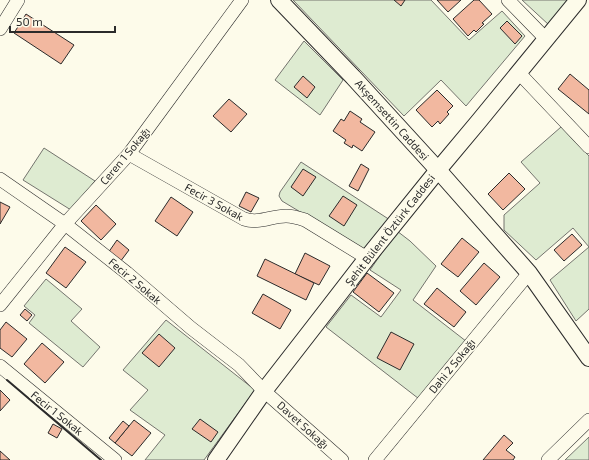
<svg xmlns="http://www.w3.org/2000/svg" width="589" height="460" viewBox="0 0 589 460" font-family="'Exo 2',sans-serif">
<rect width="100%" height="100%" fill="#fdfbea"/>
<g fill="#deebd1" stroke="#74746e">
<polygon points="293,0 431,0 469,40 502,11 525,36 466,106 441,80 404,116"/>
<polygon points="522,0 570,0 549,25"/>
<polygon points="304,41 343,80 320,115 275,80"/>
<polygon points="561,127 589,156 589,309 576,321 550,280 589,247 573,228 536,260 504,230 504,215 540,183 521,162"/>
<polygon points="44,148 95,181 71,210 23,180"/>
<polygon points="301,162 390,220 365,249 362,249 282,201 279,196 280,192"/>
<polygon points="397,231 410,241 436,266 413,300 471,345 423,402 326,327 351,295 381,317 401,290 370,270"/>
<polygon points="46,279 82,309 71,321 100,347 83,367 29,323 35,315 24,306"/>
<polygon points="166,320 255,390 204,460 145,460 165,435 130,410 148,390 123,370"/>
<polygon points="589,437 589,460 565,460"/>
</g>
<g fill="#f2b8a0" stroke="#2b2b2b">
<polygon points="394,0 405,0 401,6"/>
<polygon points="437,0 461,0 448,12"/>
<polygon points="474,0 479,0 492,14 482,23 484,24 476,32 474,30 468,36 453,19"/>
<polygon points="26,14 74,45 61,64 14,33"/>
<polygon points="507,21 522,36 515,44 500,28"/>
<polygon points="570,74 589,90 589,114 558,89"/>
<polygon points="303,76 315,87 307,98 294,87"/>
<polygon points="437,90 453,106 447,112 449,114 440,124 438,121 432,127 416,110"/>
<polygon points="229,99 247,114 231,132 213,116"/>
<polygon points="350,111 362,119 360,122 375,132 362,151 353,145 352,148 344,143 346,140 333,131 341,119 344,121"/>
<polygon points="361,164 369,169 358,191 349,186"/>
<polygon points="303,169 316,177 303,196 291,187"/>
<polygon points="509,173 525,189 503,210 488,194"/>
<polygon points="246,192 259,198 251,212 239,206"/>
<polygon points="343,196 357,205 344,226 329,216"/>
<polygon points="171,197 193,212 177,236 155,221"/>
<polygon points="0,202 10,207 0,224"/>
<polygon points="96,205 116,224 101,240 81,221"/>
<polygon points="572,234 582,245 564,261 554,250"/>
<polygon points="462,238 479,252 458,277 441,264"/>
<polygon points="117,240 129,250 120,262 108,253"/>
<polygon points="65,247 86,262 66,288 46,273"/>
<polygon points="305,253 330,266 319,285 295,274"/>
<polygon points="265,259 314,283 306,300 257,276"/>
<polygon points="484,263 500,277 476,305 460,291"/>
<polygon points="367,273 394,293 379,312 353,292"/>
<polygon points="437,288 466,312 454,327 424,304"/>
<polygon points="263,294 291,310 280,329 252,313"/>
<polygon points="25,309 32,315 27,321 20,315"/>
<polygon points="6,322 27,339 12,357 0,348 0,330"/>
<polygon points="391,332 414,344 400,370 377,358"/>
<polygon points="159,334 175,348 159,367 142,353"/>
<polygon points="42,343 64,362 45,383 24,364"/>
<polygon points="0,390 10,400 0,411"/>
<polygon points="200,419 218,432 211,442 192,429"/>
<polygon points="134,420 151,433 132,456 115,443"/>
<polygon points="123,421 129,426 115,443 109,438"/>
<polygon points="53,424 62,429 57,438 48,433"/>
<polygon points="504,435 513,443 506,450 515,457 513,460 483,460"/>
<polygon points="0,451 10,460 0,460"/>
</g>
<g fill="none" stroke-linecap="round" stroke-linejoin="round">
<g stroke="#2b2b2b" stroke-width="14">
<g id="minor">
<polyline points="508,0 546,39"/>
<polyline points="0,29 18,0"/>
<polyline points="519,73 589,147"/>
<path d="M 129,154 L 244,219 C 259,224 271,216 286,216 C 293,216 299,218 305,220 L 367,258"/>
<polyline points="0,179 65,224 127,273 191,328 239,365 264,391 342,460"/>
<polyline points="0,305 65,224 129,154 242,0"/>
<polyline points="0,366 115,460"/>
<polyline points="375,460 529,273"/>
<polyline points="548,460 589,420"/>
</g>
</g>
<g stroke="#2b2b2b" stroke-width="18">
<g id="tertiary">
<polyline points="279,0 353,77 438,170 529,273 589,358"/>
<polyline points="216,460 264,391 316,324 367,258 438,170 479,121 578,0"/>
</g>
</g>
<use href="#minor" stroke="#fdfbea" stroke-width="13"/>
<use href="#tertiary" stroke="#fdfbea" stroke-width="16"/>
<polyline stroke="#2b2b2b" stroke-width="2" points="7,380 101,460"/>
</g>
<g text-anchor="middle" stroke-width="3" stroke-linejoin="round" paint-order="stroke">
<g font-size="11" fill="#2b2b2b" stroke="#fdfbea">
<text transform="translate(392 120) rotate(48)" y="4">Akşemsettin Caddesi</text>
<text transform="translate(125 156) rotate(-50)" y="4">Ceren 1 Sokağı</text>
<text transform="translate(214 202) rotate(29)" y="4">Fecir 3 Sokak</text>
<text transform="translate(390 230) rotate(-52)" y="4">Şehit Bülent Öztürk Caddesi</text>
<text transform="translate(135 281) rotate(40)" y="4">Fecir 2 Sokak</text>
<text transform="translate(452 366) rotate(-51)" y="4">Dahi 2 Sokağı</text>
<text transform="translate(57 413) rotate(39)" y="4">Fecir 1 Sokak</text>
<text transform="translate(303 425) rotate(42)" y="4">Davet Sokağı</text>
</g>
</g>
<path d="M10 26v6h105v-6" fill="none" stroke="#2b2b2b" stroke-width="2"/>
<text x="16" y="26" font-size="12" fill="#2b2b2b" stroke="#fdfbea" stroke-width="3" paint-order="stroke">50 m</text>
</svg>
